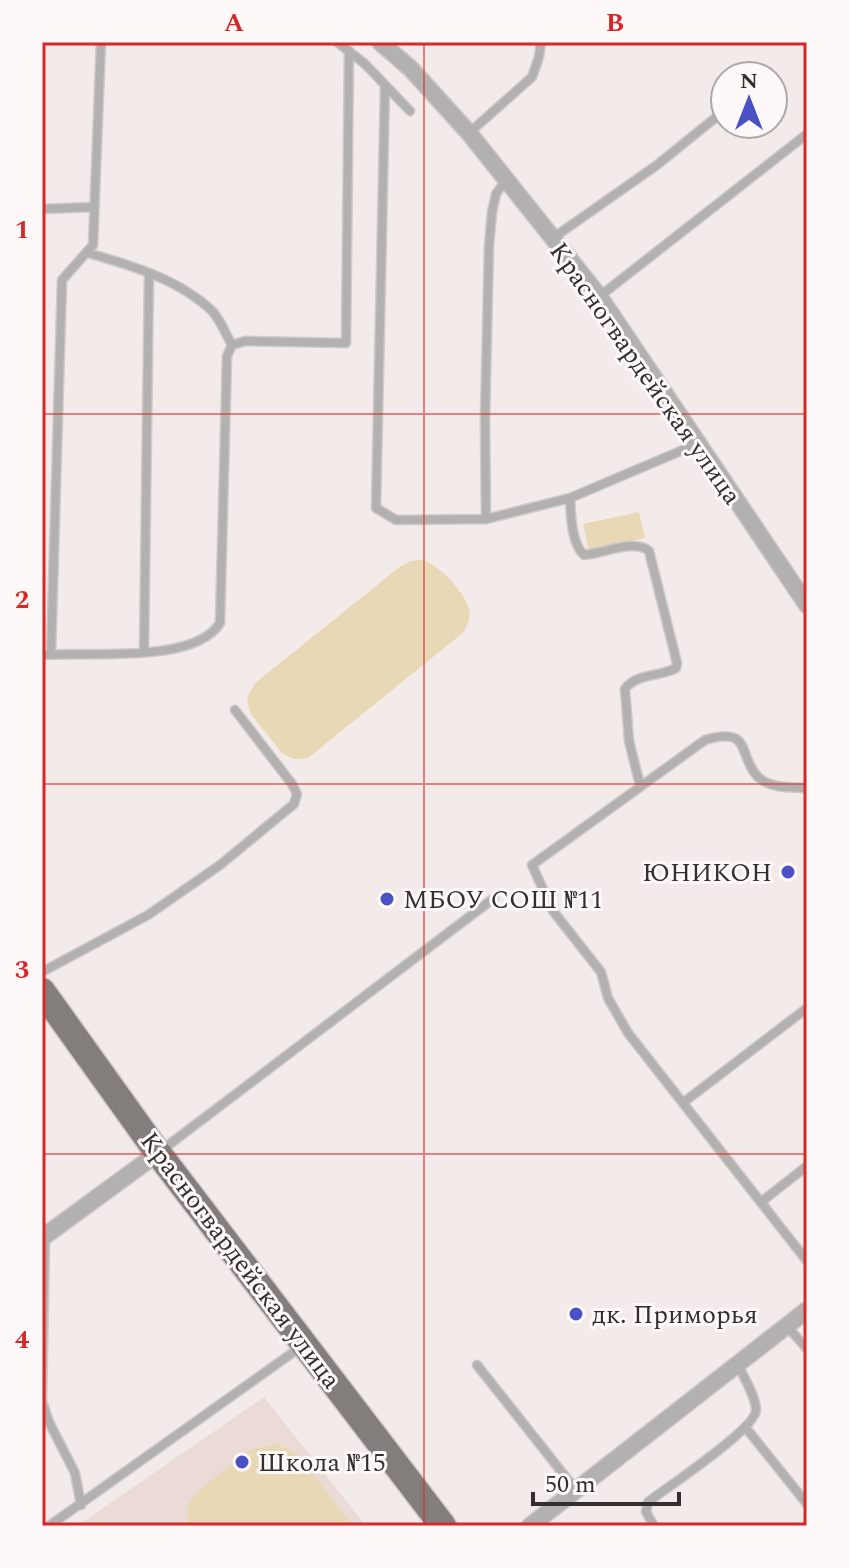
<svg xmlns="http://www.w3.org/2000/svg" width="849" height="1568" viewBox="0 0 849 1568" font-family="Spectral,serif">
<rect width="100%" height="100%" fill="#f3ebe9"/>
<polygon fill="#ebdbd7" points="264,1397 366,1526 77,1526"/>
<g fill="#e9d8b5">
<polygon points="639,512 645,538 589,550 583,524"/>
<path d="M 422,560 C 439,564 468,595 470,613 C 470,620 466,626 464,632 L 308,758 L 294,759 L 282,753 L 250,713 L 247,698 L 255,683 L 401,566 L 411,561 Z"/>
<polygon points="276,1444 297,1453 353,1526 189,1526 187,1512 190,1501 198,1491 249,1450"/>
</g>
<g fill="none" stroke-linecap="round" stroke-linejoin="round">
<g stroke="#d0c9c7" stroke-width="11">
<g id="lane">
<polyline points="337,42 365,64 410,111"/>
<polyline points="385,87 376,508 396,520 486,519 570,498 697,444"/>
<polyline points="469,133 532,77 539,57 541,42"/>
<polyline points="42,209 94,207"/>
<polyline points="553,238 657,165 725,110"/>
<path d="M 88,253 C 130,265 181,280 213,312 C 221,321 226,335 232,345"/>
<polyline points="600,296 807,134"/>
<path d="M 570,498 C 571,515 571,543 584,555 C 602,554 635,538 649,551 L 677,663 L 676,668 C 660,677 636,673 625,689 L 629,741 L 640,785"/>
<polyline points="486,519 485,420 489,246 492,212 496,194 506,180"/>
<polyline points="144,652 149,274"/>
<polyline points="51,654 62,280 93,245 101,42"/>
<path d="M 42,655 C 85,651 194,665 220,623 L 227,356 L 232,345 L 245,341 L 346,343 L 349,51"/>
<path d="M 807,788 C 791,787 771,789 758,777 C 737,755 753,726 705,740 L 532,865 L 553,911 L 601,972 L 608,998 L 628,1033 L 807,1261"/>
<polyline points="42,972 148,915 220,865 294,804 297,794 292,784 235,710"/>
<polyline points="684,1102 807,1008"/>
<polyline points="162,1150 494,898"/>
<polyline points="761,1202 807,1166"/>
<polyline points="45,1234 42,1401 49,1422 75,1473 81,1505"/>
<polyline points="787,1326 807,1349"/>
<polyline points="477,1365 576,1490"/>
<polyline points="746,1428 807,1504"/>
<polyline points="49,1526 302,1346"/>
<path d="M 654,1526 L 646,1512 L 648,1502 C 666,1488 756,1429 756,1410 C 756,1396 743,1377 738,1364"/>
</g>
</g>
<g stroke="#d0c9c7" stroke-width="19">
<g id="street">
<polyline points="380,42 411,69 469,133 599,296 807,605"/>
<polyline points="42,1238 158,1153"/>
<polyline points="530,1526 807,1310"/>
</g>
</g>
<g stroke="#d0c9c7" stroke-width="29">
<polyline id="primary" points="42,991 158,1153 443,1526"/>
</g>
<use href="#lane" stroke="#b3b1af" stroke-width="8"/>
<use href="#street" stroke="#b3b1af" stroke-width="16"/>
<use href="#primary" stroke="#837e7b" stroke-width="26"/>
</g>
<path fill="none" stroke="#d62828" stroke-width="2" stroke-opacity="0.55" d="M 424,42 L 424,1526M 42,414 L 807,414M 42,784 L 807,784M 42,1154 L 807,1154"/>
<g fill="#4a51c6" stroke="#fef9f8" stroke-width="3">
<circle cx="788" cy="872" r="8"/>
<circle cx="387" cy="899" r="8"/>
<circle cx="576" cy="1314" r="8"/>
<circle cx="242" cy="1462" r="8"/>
</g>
<g text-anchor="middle" stroke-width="6" stroke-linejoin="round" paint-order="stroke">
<g font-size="26" fill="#322f2e" stroke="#fef9f8">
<text transform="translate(646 373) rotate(55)" y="9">Красногвардейская улица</text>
<text transform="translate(241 1260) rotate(53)" y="9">Красногвардейская улица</text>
</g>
<g font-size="26" fill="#322f2e" stroke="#fef9f8" text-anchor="start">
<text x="772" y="881" text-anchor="end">ЮНИКОН</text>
<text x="403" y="908">МБОУ СОШ №11</text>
<text x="592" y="1323">дк. Приморья</text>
<text x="258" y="1471">Школа №15</text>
</g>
</g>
<rect width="849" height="1568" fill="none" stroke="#fef9f8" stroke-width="88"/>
<g transform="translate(749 100)"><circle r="38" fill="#fef9f8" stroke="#aca8a7" stroke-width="2"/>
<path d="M0-6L14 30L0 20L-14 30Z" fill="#4a51c6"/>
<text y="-12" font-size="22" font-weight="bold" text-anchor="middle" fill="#322f2e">N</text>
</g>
<path d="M533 1492v12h146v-12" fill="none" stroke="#322f2e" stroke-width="4"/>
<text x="545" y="1492" font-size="24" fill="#322f2e" stroke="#fef9f8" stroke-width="6" paint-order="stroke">50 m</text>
<rect x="44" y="44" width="761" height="1480" fill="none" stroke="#d62828" stroke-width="3"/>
<g font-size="26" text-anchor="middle" font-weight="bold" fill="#d62828">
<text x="234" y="31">A</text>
<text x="615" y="31">B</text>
<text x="22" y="238">1</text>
<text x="22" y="608">2</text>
<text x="22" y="978">3</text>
<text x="22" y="1348">4</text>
</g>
</svg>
